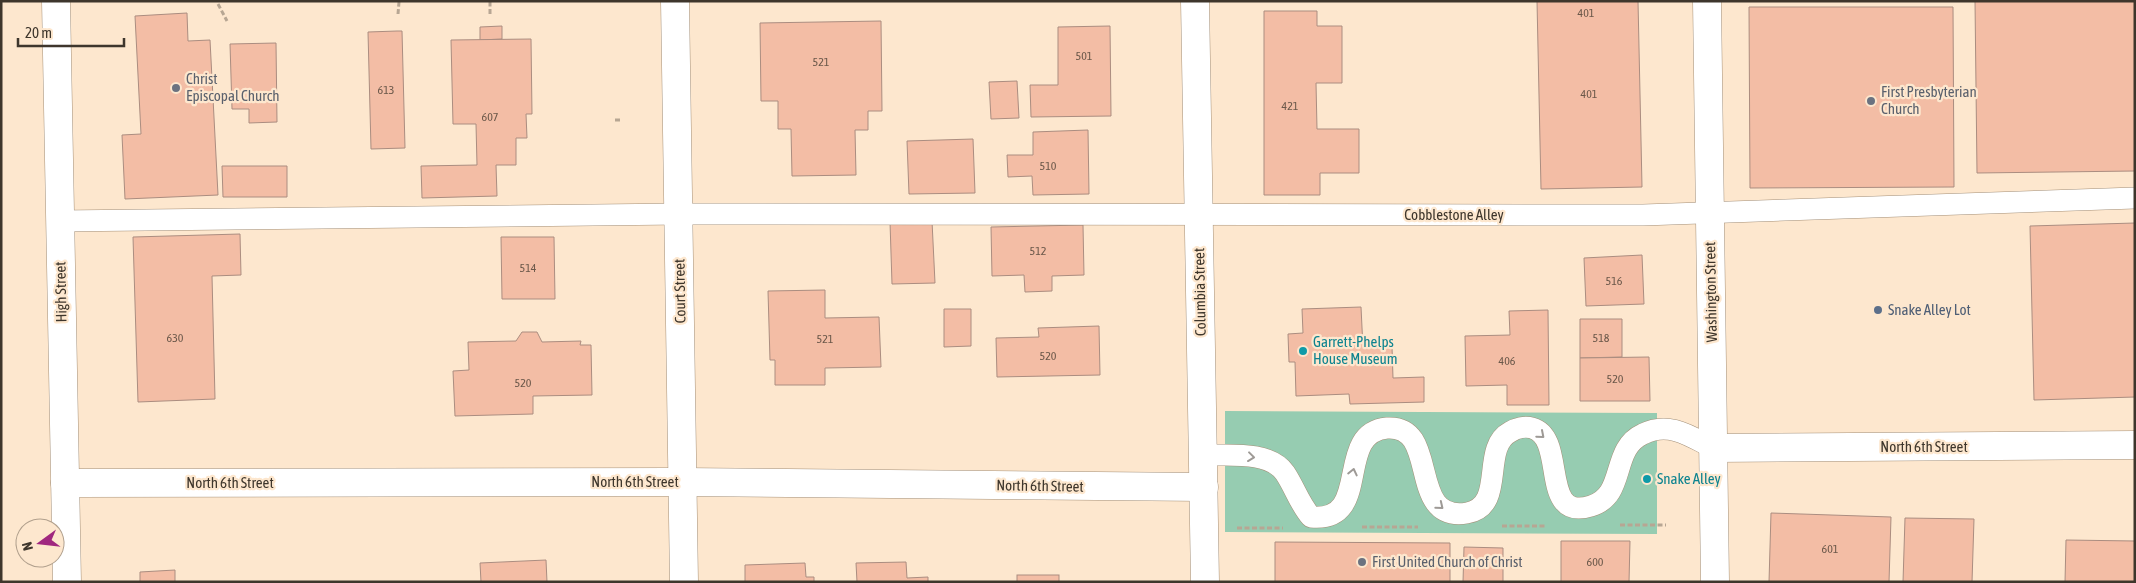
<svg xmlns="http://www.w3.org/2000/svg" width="2136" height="583" viewBox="0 0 2136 583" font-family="'Asap Condensed',sans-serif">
<rect width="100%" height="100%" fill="#fde7ce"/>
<polygon fill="#96ccb1" points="1225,411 1657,413 1657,534 1225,532"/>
<g fill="#f3bda5" stroke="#ab8d80">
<polygon points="1537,1 1638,1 1642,187 1541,189"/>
<polygon points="1975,1 2135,1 2135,171 1977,173"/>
<polygon points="1749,7 1953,7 1954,187 1750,188"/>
<polygon points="1264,11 1317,11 1317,26 1342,26 1342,83 1316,83 1317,129 1359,129 1359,173 1320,173 1320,195 1264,195"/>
<polygon points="187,13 188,41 210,40 218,195 125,199 122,135 141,134 135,16"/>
<polygon points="881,21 882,111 868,111 868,130 855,130 856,175 792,176 791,129 778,129 778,101 761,101 760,23"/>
<polygon points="502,26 502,39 480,40 480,27"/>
<polygon points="1110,26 1111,116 1031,117 1030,85 1058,85 1058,27"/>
<polygon points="397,31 402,31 405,148 371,149 368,32"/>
<polygon points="531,39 532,114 526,114 527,138 516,138 516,165 496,165 497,196 422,198 421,166 477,165 476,124 453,124 451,40"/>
<polygon points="276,43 277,122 249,123 249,109 232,109 230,44"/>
<polygon points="1017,81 1019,118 991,119 989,82"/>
<polygon points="1088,130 1089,194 1033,195 1032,176 1008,177 1007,155 1033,155 1033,132"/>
<polygon points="973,139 975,193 909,194 907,141"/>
<polygon points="222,166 287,166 287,197 223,197"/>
<polygon points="932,221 935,283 892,284 890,222"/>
<polygon points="2135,223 2135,397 2034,400 2030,226"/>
<polygon points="1083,225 1084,275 1052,276 1052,291 1025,292 1024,275 992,276 991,227"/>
<polygon points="240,234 241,275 212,276 215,399 138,402 133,237"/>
<polygon points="501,237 554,237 555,299 502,299"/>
<polygon points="1642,255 1644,304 1586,306 1584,258"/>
<polygon points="825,290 825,318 879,317 881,367 825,368 825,385 775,385 775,360 770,360 768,291"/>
<polygon points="1361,307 1363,348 1392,347 1393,378 1424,377 1424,402 1350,404 1349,394 1296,396 1295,362 1289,362 1288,334 1303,333 1302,309"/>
<polygon points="944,309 971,309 971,346 944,347"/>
<polygon points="1548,310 1549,405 1507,405 1507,385 1466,386 1465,336 1510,335 1509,311"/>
<polygon points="1580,319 1622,319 1622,357 1580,358"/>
<polygon points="1099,326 1100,375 997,377 996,338 1039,337 1038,328"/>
<polygon points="522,332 537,332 542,342 581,341 580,345 591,345 592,395 533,396 533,414 455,416 453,371 469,370 468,342 516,341"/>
<polygon points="1649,357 1650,401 1580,401 1580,358"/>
<polygon points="1771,513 1891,517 1889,582 1769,582"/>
<polygon points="1905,518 1974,519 1972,582 1903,582"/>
<polygon points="2066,540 2135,541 2135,582 2065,582"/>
<polygon points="1561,541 1630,541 1629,582 1561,582"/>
<polygon points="1275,542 1450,543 1450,582 1275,582"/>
<polygon points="1464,547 1503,548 1503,582 1463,582"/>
<polygon points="546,560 547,582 481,582 480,563"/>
<polygon points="906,562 907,578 928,577 928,582 857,582 856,563"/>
<polygon points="805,563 806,577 814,577 814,582 745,582 745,565"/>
<polygon points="175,570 175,582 140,582 140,572"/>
<rect x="1017" y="575" width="42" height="7"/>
</g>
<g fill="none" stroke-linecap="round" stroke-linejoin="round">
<g stroke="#a49079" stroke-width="22">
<g id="service">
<polyline points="59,221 680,214 1643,215 2135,198"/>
<path d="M 1203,455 C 1227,456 1269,450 1285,473 C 1295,488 1299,503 1311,517 C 1374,523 1333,433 1387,428 C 1441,424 1406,523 1467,513 C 1507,506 1480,448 1510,432 C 1516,428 1525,426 1532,428 C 1568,438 1538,522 1591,506 C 1627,495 1610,449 1643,434 C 1669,421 1690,436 1713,448"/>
</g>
</g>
<g stroke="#a49079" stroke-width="29">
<g id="minor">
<polyline points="675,1 684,582"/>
<polyline points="1195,1 1205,582"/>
<polyline points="65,483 682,482 1204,487"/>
</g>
</g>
<g stroke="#a49079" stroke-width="29">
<g id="tertiary">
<polyline points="56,1 67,582"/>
<polyline points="1713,448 2135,445"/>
</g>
</g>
<g stroke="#a49079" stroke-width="29">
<polyline id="secondary" points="1707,1 1715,582"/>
</g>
<g stroke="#b7a693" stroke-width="3" stroke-dasharray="5 2.5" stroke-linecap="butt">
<polyline points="218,4 227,21"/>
<polyline points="398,14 399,2"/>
<polyline points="490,14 490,2"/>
<polyline points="615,120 622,120"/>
<polyline points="1620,525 1666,525"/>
<polyline points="1502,526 1546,526"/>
<polyline points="1362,527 1418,527"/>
<polyline points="1237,528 1283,528"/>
</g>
<use href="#service" stroke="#fff" stroke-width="21"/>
<use href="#minor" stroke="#fff" stroke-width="28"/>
<use href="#tertiary" stroke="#fff" stroke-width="28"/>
<use href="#secondary" stroke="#fff" stroke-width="28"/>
</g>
<defs><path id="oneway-chevron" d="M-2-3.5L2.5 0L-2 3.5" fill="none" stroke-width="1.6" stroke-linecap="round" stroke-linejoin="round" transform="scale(1.25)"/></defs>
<g stroke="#9e9a96">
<use href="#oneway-chevron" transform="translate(1541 435) rotate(41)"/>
<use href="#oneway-chevron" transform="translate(1251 457) rotate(7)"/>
<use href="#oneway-chevron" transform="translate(1353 472) rotate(-77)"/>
<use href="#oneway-chevron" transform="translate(1440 506) rotate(39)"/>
</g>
<g fill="#6b7280" stroke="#fde7ce" stroke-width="2">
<circle cx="176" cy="88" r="5"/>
<circle cx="1871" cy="101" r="5"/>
<circle cx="1362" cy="562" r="5"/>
</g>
<circle fill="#5c6f8a" stroke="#fde7ce" stroke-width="2" cx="1878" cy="310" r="5"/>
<g fill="#0f9aa8" stroke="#fde7ce" stroke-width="2">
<circle cx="1303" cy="351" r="5"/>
<circle cx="1647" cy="479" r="5"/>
</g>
<g text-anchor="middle" stroke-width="4.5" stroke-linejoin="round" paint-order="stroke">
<g font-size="12" fill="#6b584a">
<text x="1586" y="17">401</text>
<text x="1084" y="60">501</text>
<text x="821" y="66">521</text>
<text x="386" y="94">613</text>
<text x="1589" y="98">401</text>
<text x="1290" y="110">421</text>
<text x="490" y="121">607</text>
<text x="1048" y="170">510</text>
<text x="1038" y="255">512</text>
<text x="528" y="272">514</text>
<text x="1614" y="285">516</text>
<text x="175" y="342">630</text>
<text x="1601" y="342">518</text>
<text x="825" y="343">521</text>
<text x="1048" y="360">520</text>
<text x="1507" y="365">406</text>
<text x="1615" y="383">520</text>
<text x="523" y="387">520</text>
<text x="1830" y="553">601</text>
<text x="1595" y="566">600</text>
</g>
<g font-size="15" fill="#5b616d" stroke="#fde7ce" text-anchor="start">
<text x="186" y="84">Christ<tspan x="186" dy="17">Episcopal Church</tspan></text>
<text x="1881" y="97">First Presbyterian<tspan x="1881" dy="17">Church</tspan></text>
<text x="1372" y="567">First United Church of Christ</text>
</g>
<g font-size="15" fill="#3e362c" stroke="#fde7ce">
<text x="1454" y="220">Cobblestone Alley</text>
<text transform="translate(680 291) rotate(-91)" y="5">Court Street</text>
<text transform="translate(61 292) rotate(-91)" y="5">High Street</text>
<text transform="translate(1200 292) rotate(-91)" y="5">Columbia Street</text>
<text transform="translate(1711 292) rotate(-91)" y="5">Washington Street</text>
<text x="1924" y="452">North 6th Street</text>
<text x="635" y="487">North 6th Street</text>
<text x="230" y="488">North 6th Street</text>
<text transform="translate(1040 486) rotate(1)" y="5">North 6th Street</text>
</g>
<g font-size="15" fill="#4e5e75" stroke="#fde7ce" text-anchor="start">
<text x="1888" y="315">Snake Alley Lot</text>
</g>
<g font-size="15" fill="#0d838f" stroke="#fde7ce" text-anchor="start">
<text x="1313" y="347">Garrett-Phelps<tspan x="1313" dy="17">House Museum</tspan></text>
<text x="1657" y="484">Snake Alley</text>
</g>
</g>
<rect width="2136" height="583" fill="none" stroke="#3e362c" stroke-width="5"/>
<g transform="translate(40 543) rotate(255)"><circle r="24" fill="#fde7ce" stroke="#b1a08d"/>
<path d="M0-4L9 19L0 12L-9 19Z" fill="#a0277f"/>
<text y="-8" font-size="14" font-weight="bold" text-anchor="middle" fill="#3e362c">N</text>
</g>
<path d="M18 38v8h106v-8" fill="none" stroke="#3e362c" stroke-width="2.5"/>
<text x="25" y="38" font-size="15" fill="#3e362c" stroke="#fde7ce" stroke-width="4" paint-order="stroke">20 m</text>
</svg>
